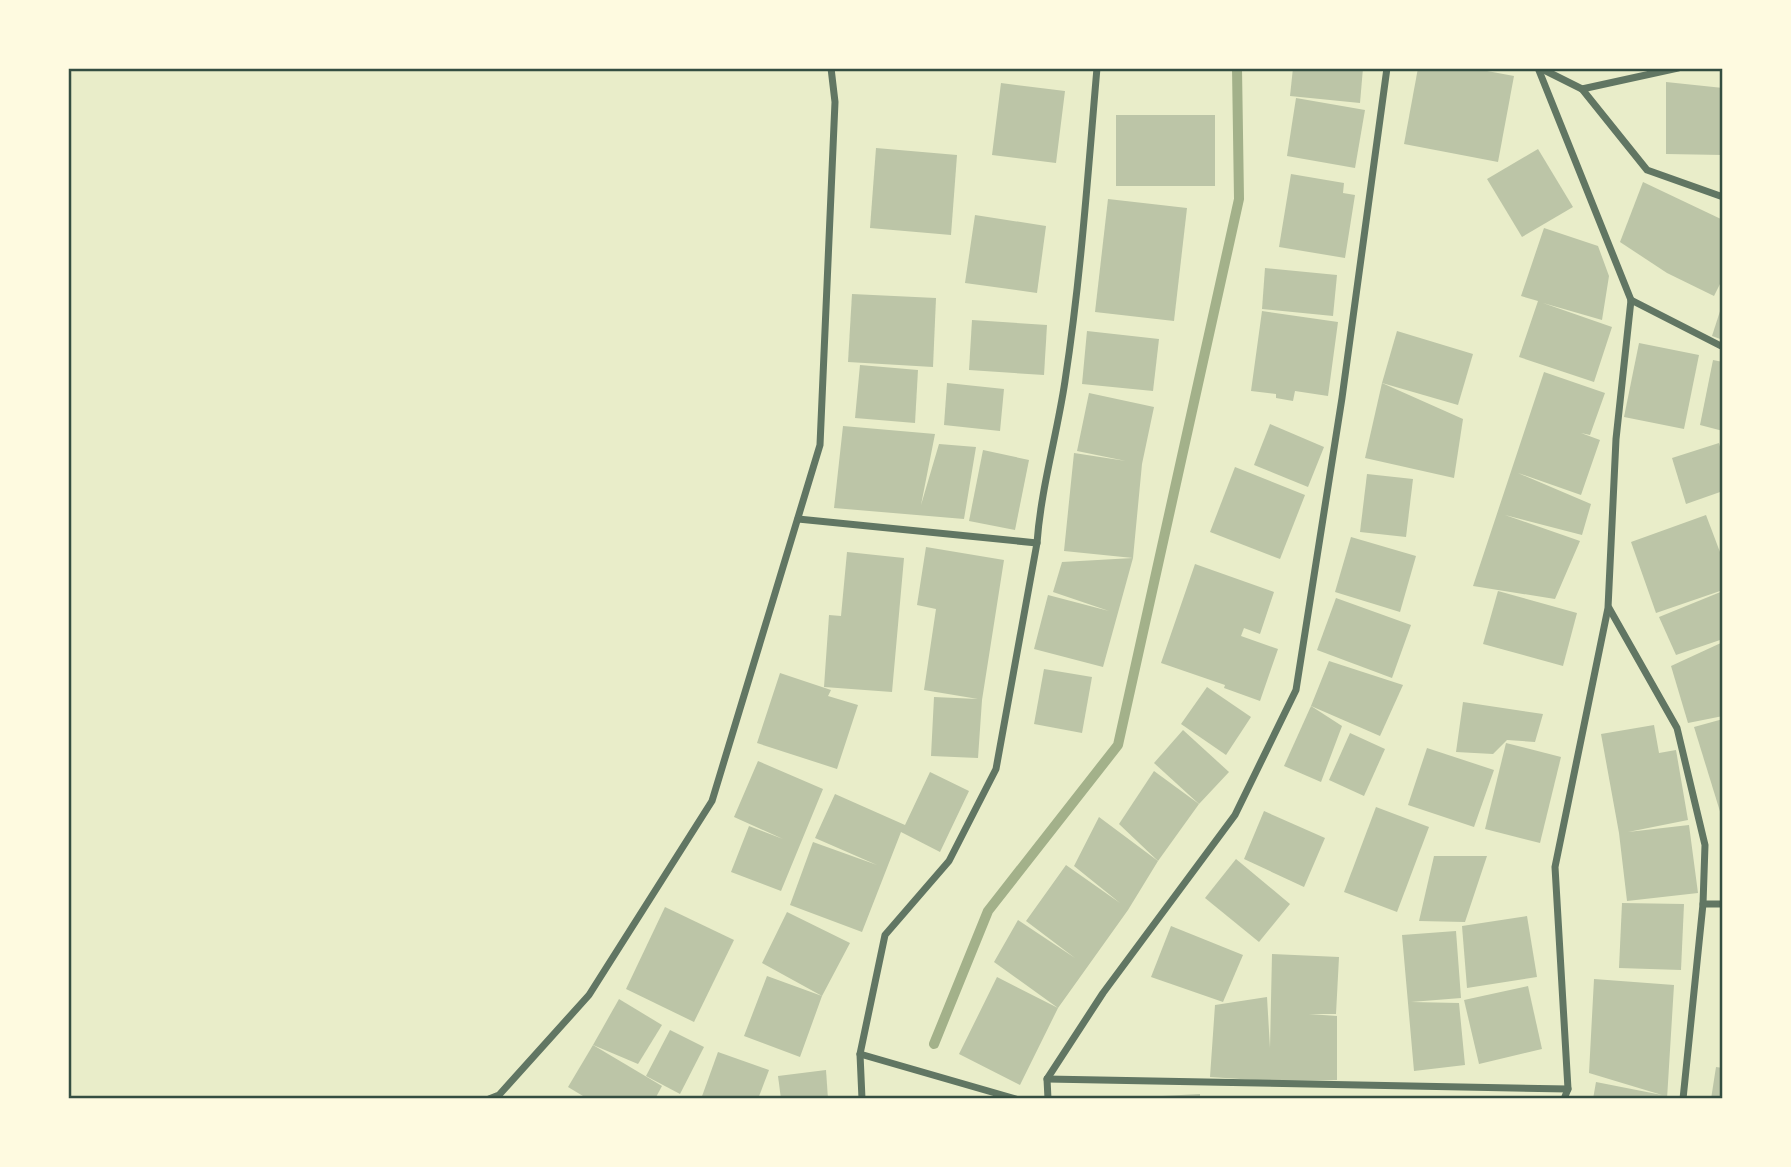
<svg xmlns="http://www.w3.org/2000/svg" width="1791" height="1167" viewBox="0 0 1791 1167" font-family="Figtree,sans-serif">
<rect width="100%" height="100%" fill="#e9edc9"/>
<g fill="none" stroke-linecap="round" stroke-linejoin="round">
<polyline stroke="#a3b18a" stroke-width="10" points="934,1044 988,911 1118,745 1239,199 1237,68"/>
</g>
<g fill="#bcc5a7">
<rect x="906" y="68" width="31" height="3"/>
<polygon points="1293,68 1363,68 1360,103 1290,96"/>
<polygon points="1418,68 1471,68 1514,76 1498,162 1404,144"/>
<polygon points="1666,82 1723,88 1723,155 1666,154"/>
<polygon points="1001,83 1065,91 1056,163 992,155"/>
<polygon points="1296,98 1365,110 1355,168 1287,156"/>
<rect x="1116" y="115" width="99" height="71"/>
<polygon points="876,148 957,155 951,235 870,228"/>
<polygon points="1538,149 1573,207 1522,237 1487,179"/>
<polygon points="1291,174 1344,183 1343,193 1355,195 1345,258 1279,247"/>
<polygon points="1643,182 1723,220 1723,278 1714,296 1667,273 1620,242"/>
<polygon points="1108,199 1187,208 1174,321 1095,312"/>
<polygon points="975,215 1046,226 1037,293 965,283"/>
<polygon points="1544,228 1598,246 1609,276 1602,320 1543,303 1612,327 1594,382 1519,357 1538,301 1521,296"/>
<polygon points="1265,268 1337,275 1333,316 1262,309"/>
<polygon points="852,294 936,298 933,367 848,362"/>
<polygon points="1722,305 1723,306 1723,340 1712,336"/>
<polygon points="1262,311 1338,322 1328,396 1295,391 1293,401 1276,398 1276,394 1251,391"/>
<polygon points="972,320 1047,325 1044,375 969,370"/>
<polygon points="1087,331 1159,339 1153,391 1082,384"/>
<polygon points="1397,331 1473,354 1458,405 1382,383"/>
<polygon points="1639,343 1699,355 1684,429 1624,417"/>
<polygon points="1713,360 1723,362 1723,431 1700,425"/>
<polygon points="860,365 918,370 915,423 855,418"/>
<polygon points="1544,372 1605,393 1590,435 1581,433 1600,440 1581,495 1518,473 1591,504 1582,535 1505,515 1580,541 1555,599 1473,586"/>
<polygon points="947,383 1004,389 1000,431 944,425"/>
<polygon points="1382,383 1463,419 1454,478 1365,458"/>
<polygon points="1089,393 1154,407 1142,464 1133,558 1103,667 1034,649 1048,595 1109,611 1053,592 1062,562 1133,558 1064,551 1074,453 1126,461 1077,451"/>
<polygon points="1270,424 1324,447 1308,487 1254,465"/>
<polygon points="843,426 935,434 921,505 939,444 976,447 964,519 834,508"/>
<polygon points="1719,443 1723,458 1723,491 1686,504 1672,458"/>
<polygon points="983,450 1029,460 1015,530 969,521"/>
<polygon points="1235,467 1305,495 1280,559 1210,532"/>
<polygon points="1367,474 1413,479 1406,537 1360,532"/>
<polygon points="1706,515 1723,560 1723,590 1656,613 1631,542"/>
<polygon points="1351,537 1416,556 1400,612 1335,592"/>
<polygon points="926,547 1004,560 982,700 978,758 931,756 934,697 978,699 924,690 936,609 917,605"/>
<polygon points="847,552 904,558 892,692 824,687 829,615 841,616"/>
<polygon points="1195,564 1274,592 1260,634 1244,628 1241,636 1278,649 1260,701 1224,688 1225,685 1161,663"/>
<polygon points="1498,591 1577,613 1563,666 1483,644"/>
<polygon points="1723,591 1723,639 1676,655 1659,617"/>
<polygon points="1336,598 1411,625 1392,678 1317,650"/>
<polygon points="1723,642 1723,716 1688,723 1671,666"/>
<polygon points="1329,661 1403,685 1380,736 1311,706"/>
<polygon points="1044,669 1092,677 1082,733 1034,724"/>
<polygon points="780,673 831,690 828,696 858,705 837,769 757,743"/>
<polygon points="1207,687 1251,717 1226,755 1181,724"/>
<polygon points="1463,702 1543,714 1535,742 1507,740 1493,754 1456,752"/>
<polygon points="1311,706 1342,726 1321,782 1284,766"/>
<polygon points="1723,719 1723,818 1722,818 1694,727"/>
<polygon points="1654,725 1659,753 1676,750 1688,820 1628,832 1689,825 1698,893 1627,901 1619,833 1601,734"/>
<polygon points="1183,730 1229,772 1199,804 1154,763"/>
<polygon points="1350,733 1385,749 1364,796 1329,780"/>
<polygon points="1506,743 1561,757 1540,843 1485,829"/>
<polygon points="1427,748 1494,770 1474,827 1408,805"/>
<polygon points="758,761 823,789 781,891 731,872 749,826 783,839 734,817"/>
<polygon points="1154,771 1199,804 1158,861 1119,824"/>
<polygon points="930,772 969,791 940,852 901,832 862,932 790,905 813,842 877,865 815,838 835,794 905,825"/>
<polygon points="1376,807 1429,827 1397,912 1344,892"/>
<polygon points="1264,811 1325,838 1304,887 1244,859"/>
<polygon points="1099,817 1158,861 1128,910 1058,1008 1020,1085 959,1054 997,977 1058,1008 994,962 1018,920 1075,958 1026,921 1066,865 1120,903 1074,866"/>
<polygon points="1434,856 1487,856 1465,922 1419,921"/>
<polygon points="1236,859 1290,904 1259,942 1205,898"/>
<polygon points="1622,903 1684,904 1681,970 1619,968"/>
<polygon points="665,907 734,940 694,1022 626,989"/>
<polygon points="787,912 850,943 822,996 800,1057 744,1036 767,976 822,996 762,963"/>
<polygon points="1527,916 1537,977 1467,988 1462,926"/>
<polygon points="1171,926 1243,955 1223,1002 1151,977"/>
<polygon points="1456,931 1461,998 1411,1002 1459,1003 1465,1065 1414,1071 1402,935"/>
<polygon points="1272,954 1339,957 1336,1014 1309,1014 1337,1016 1337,1080 1271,1081 1210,1077 1215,1005 1267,997 1270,1048"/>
<polygon points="1594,979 1674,985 1667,1099 1593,1099 1596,1082 1662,1095 1589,1073"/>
<polygon points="1528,986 1542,1049 1479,1064 1464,1000"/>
<polygon points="619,999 662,1025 638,1064 593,1045"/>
<polygon points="670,1030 704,1047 680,1094 646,1076"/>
<polygon points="593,1045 662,1086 655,1099 588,1099 568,1087"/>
<polygon points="718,1052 769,1070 758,1099 701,1099"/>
<polygon points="1716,1067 1723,1068 1723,1099 1711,1099"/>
<polygon points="826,1070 828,1099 781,1099 778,1076"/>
<polygon points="1200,1094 1200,1099 1162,1099 1162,1096"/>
</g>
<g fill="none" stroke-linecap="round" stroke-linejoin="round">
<g stroke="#617663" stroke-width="7">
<polyline points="1538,68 1631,300 1616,439 1608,608 1555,867 1568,1089 1564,1099"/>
<polyline points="1540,68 1582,89 1647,170 1723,197"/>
<polyline points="1582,89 1678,68"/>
<polyline points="1631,300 1723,347"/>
<polyline points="798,519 1037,543"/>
<polyline points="1609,608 1677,728 1705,845 1703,904 1683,1099"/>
<polyline points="1703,904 1723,904"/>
<polyline points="860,1054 1016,1099"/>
<polyline points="1047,1079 1568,1089"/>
<polyline points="489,1099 499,1095 589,995 712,801 820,445 835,102 831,68"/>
<path d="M 862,1099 L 860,1054 L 885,935 L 949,861 L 996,769 L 1037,543 C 1041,488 1057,435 1065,381 C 1081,277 1088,172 1097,68"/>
<polyline points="1048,1099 1047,1079 1103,993 1235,815 1296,690 1342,398 1387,68"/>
</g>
</g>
<rect width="1791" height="1167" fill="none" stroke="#fefae0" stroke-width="140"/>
<rect x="70" y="70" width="1651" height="1027" fill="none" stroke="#344e41" stroke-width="2.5"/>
</svg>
